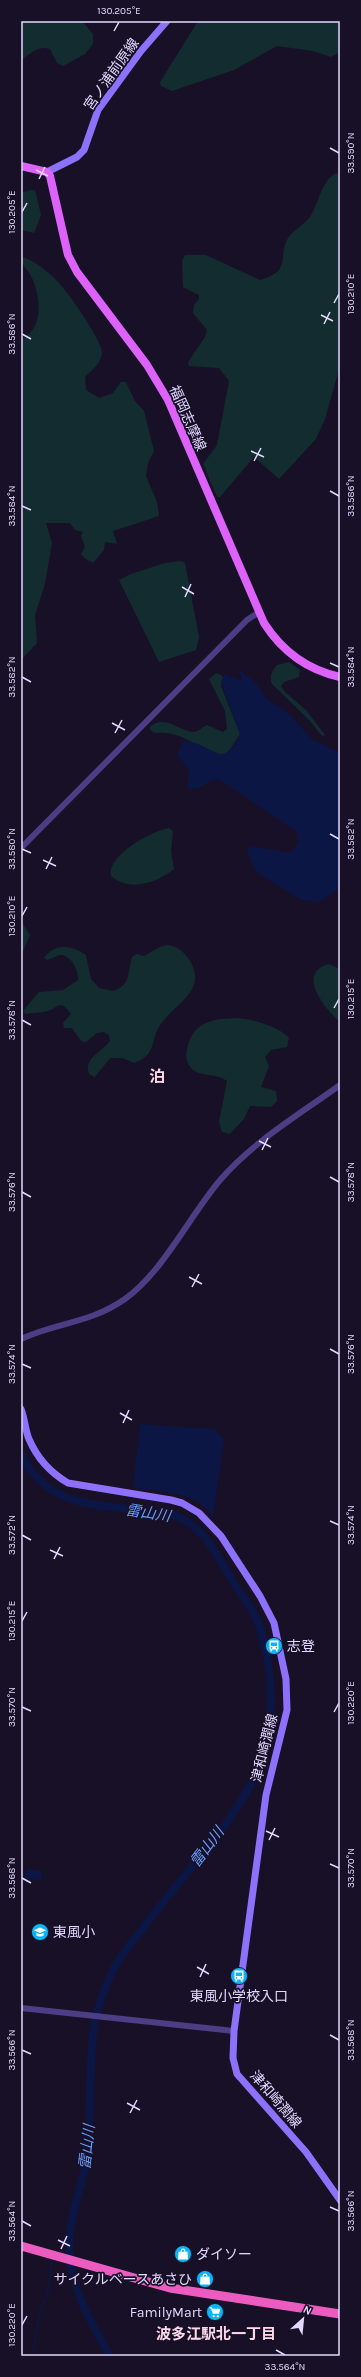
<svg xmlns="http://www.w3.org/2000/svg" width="361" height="2377" viewBox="0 0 361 2377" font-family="Karla,'Noto Sans JP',sans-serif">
<rect width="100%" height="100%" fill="#181027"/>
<g fill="#132c30">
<path d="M 21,21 L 82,21 L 93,34 L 93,44 L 85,54 L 63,66 L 57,63 L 50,49 C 37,45 31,54 21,60 Z"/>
<polygon points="198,21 340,21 340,52 331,57 313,51 277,46 234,70 172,91 161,86 160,82"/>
<path d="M 336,173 L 340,175 L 340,366 L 325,419 L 316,439 L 279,479 L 254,457 L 220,497 L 217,497 L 203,464 L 217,445 L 229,381 L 219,368 L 189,366 L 188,362 L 205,337 L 207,330 L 193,313 L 194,305 L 199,299 L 199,295 L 183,287 L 182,261 L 185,255 L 206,255 L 260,280 C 293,271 277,256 288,238 C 293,230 304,225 310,217 C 319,203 321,181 336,173 Z"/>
<polygon points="30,190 35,190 41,215 34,233 21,230 21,193"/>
<path d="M 21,257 C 32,259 43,268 52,276 C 63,284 103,341 102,353 C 101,363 92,370 85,377 L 86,390 L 99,398 L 113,393 L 121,382 L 126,382 L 135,401 L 144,411 L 154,451 L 148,463 L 146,476 L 157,502 L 159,516 L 113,531 L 117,544 L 105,542 L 104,550 L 93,563 L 86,559 L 81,554 L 85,547 L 81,536 L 83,532 L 75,530 L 70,523 L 46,523 L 52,543 L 45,584 L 35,615 L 37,643 L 21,660 L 21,339 C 44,329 41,298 32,278 C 29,270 21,266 21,257 Z"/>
<polygon points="181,561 185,563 199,637 196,650 159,662 119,580 131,574 165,563"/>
<path d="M 289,662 L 300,670 L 299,677 L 284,682 L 281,686 L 285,692 L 306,710 L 325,735 L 322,736 L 309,720 L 272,684 C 269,676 272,671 277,665 Z"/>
<path d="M 216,673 L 223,676 L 221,686 L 240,734 L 227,754 C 208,758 183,728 155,733 L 150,730 L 150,727 C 163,714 178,730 193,732 C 199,732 202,727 207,725 L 223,732 L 227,729 L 225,711 L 209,679 Z"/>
<path d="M 169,828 L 173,831 L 171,851 L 174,869 C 157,883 129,892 111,876 C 107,855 152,831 169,828 Z"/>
<polygon points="21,921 30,935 21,956"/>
<path d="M 169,945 C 180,948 184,952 190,961 C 208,992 174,1004 160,1025 C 150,1040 157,1055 134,1063 L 123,1058 L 110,1058 L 95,1077 L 89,1074 C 83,1058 102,1052 110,1041 L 109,1035 L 104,1032 L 97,1033 L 86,1042 L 81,1041 L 72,1028 L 64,1028 L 63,1023 L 71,1014 C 59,997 58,1010 44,1012 C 38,1013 31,1013 25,1014 L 23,1011 L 39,992 L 63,990 L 78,980 C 79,971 71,954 60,955 C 56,956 51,959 47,960 L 44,958 C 56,942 72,946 86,955 L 91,979 L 99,988 L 113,991 C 132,984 127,973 132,957 L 136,954 L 144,956 L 162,946 Z"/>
<path d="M 329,964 L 340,969 L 340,1022 C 326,1010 295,973 329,964 Z"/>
<path d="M 237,1018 C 253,1019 278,1026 289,1038 L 287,1047 L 271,1050 L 265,1057 L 269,1066 L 261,1087 L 276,1091 L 277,1101 L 271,1107 L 250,1106 L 244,1119 L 230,1134 L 222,1132 L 219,1122 L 227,1081 C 217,1073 201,1077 192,1069 C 186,1063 185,1056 187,1049 C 193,1021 213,1019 237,1018 Z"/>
</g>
<g fill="#0c1644">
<path d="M 242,671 L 244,674 L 256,683 L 266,698 L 290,715 L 312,739 L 340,753 L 340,888 L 319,902 L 301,900 L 256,872 L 247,852 L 249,848 L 253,846 L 289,853 L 298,844 L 298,837 L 296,831 L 220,780 C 207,777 203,793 187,788 L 189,771 L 177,754 L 184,741 L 196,743 L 221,755 C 229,753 238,742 240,734 L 221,682 L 225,674 L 242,681 L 240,672 Z"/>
<path d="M 140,1424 L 214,1429 L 224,1439 L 213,1517 C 198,1492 160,1491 133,1488 Z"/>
<polygon points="26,1869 42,1871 41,1880 25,1879"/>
</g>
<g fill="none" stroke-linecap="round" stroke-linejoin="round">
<polyline stroke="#0c1644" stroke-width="1.5" points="33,2352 38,2320 48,2292 52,2261"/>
<path stroke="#0c1644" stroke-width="8" d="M 21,1454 C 46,1507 95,1504 145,1511 C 158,1513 172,1513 183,1519 C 206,1531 219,1559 232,1580 C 241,1595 255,1611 260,1628 C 273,1672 276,1721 260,1765 C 240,1816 184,1874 150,1919 C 138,1936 120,1954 111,1974 C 105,1988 98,2006 95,2021 C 87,2067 93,2114 86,2160 C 83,2183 74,2203 71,2225 C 62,2272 87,2317 110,2356"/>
<g stroke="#4d3d84" stroke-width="6">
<polyline points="21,848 247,620 259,612"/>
<path d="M 21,1339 C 57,1322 89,1324 125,1299 C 163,1272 190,1215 221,1179 C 254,1141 300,1114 340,1085"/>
<polyline points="21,2008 234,2031"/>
</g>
<g stroke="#8e71fb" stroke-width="7">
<polyline points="47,172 77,157 84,150 98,110 141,51 167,21"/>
<path d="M 21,1409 C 25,1419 25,1430 29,1439 C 37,1458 51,1473 68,1483 L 171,1500 L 182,1503 L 199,1513 L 221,1536 L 260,1596 L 274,1623 L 286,1679 L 287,1710 L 266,1795 L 234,2031 L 233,2058 L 237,2074 L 306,2152 L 340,2200"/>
</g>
<path stroke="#dd62fa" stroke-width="8" d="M 21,166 L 47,172 L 50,176 L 68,255 L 77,272 L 147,365 L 168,400 L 264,623 C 282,651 308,670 340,677"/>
<polyline stroke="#ec5cc0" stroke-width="9" points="21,2246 170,2288 340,2314"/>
</g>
<path fill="none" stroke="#e3d7fe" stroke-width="1.5" d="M 114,31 L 119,22M 330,148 L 339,153M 36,170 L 48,176M 39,179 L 45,167M 22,212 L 27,203M 334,303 L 339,294M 321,315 L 333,321M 324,324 L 330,312M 22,334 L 31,339M 251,451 L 264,457M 254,461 L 261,448M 330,491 L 339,496M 22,506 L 31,510M 182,587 L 194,594M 185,597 L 191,584M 330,663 L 339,667M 22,677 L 31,682M 112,723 L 125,730M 115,733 L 122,720M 330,834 L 339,839M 22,849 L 31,853M 43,860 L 56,866M 46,869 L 52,857M 22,916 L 27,907M 334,1008 L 339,999M 22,1020 L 31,1025M 259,1141 L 271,1147M 262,1150 L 268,1138M 330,1177 L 339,1182M 22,1192 L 31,1197M 189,1277 L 202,1284M 192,1287 L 199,1274M 330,1349 L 339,1354M 22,1364 L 31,1368M 120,1413 L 132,1420M 123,1423 L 129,1410M 330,1521 L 339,1525M 22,1535 L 31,1540M 50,1550 L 63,1556M 54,1559 L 60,1547M 22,1621 L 27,1612M 22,1707 L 31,1711M 334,1712 L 339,1703M 266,1831 L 279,1837M 269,1840 L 275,1828M 330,1864 L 339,1868M 22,1878 L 31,1883M 197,1967 L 209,1974M 200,1977 L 206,1964M 330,2035 L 339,2040M 22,2050 L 31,2054M 127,2103 L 140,2110M 130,2113 L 137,2100M 330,2207 L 339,2211M 22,2221 L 31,2226M 58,2240 L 70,2246M 61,2249 L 67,2236M 22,2325 L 27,2316M 276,2350 L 285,2355"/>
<defs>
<g id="bus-disc" transform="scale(0.9)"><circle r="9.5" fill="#0ab4f7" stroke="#181027"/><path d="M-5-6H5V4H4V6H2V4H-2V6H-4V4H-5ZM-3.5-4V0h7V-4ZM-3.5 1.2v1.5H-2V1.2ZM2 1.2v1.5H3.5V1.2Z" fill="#fff"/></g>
<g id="school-disc" transform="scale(0.9)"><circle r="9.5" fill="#0ab4f7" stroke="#181027"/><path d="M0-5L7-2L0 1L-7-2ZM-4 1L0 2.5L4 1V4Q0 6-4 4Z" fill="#fff"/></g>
<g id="shop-disc" transform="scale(0.9)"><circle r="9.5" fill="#0ab4f7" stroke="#181027"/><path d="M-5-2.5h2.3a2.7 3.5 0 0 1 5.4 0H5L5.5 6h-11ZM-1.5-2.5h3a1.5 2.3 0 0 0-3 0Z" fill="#fff"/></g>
<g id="supermarket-disc" transform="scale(0.9)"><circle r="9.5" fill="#0ab4f7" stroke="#181027"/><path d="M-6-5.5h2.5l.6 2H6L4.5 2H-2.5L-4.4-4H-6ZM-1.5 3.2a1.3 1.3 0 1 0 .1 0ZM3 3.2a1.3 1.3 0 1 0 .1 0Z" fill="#fff"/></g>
</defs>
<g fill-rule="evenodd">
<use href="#bus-disc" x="274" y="1646"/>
<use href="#school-disc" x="40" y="1932"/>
<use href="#bus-disc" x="239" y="1976"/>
<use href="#shop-disc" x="183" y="2254"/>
<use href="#shop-disc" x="205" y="2279"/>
<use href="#supermarket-disc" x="215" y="2312"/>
</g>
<g text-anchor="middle" stroke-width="3.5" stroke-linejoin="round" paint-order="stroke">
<g font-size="14" fill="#e3d7fe" stroke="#181027">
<text transform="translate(111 74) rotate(-55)" y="5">宮ノ浦前原線</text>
<text transform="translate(188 418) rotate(66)" y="5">福岡志摩線</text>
<text transform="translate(264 1748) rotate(-76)" y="5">津和崎潤線</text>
<text transform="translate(276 2099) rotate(49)" y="5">津和崎潤線</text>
</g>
<g font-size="14" fill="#e3d7fe" stroke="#181027" text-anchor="start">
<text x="287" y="1651">志登</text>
<text x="53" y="1937">東風小</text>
<text x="239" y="2001" text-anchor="middle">東風小学校入口</text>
<text x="196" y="2259">ダイソー</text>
<text x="192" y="2284" text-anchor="end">サイクルベースあさひ</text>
<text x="202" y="2317" text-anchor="end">FamilyMart</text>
</g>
<g font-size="15" font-style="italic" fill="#699cfa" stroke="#181027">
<text transform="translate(148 1513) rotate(9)" y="5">雷山川</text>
<text transform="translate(207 1847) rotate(-53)" y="5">雷山川</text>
<text transform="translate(87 2147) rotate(-84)" y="5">雷山川</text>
</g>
<g font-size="15" font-weight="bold" fill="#fed9ea" stroke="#181027">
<text x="216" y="2339">波多江駅北一丁目</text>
</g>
<g font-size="16" font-weight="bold" fill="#fed9ea" stroke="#181027">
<text x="157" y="1082">泊</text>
</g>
</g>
<rect width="361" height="2377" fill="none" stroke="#181027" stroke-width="44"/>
<g transform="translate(303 2319) rotate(27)" stroke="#181027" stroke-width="3" paint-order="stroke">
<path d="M0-3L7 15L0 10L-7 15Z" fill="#e3d7fe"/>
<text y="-6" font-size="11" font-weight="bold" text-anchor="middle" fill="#e3d7fe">N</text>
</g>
<rect x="22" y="22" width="317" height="2333" fill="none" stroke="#e3d7fe" stroke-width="1.5"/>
<g font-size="10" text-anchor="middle" fill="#e3d7fe">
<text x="119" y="14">130.205°E</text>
<text transform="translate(350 153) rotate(-90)" y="4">33.590°N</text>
<text transform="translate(11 212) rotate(-90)" y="4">130.205°E</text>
<text transform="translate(350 294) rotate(-90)" y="4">130.210°E</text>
<text transform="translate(11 334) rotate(-90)" y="4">33.586°N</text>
<text transform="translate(350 496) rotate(-90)" y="4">33.586°N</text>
<text transform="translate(11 506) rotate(-90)" y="4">33.584°N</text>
<text transform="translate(350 667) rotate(-90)" y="4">33.584°N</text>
<text transform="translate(11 677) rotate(-90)" y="4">33.582°N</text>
<text transform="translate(350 839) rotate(-90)" y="4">33.582°N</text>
<text transform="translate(11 849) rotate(-90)" y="4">33.580°N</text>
<text transform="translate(11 916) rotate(-90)" y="4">130.210°E</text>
<text transform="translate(350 999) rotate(-90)" y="4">130.215°E</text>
<text transform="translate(11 1020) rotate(-90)" y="4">33.578°N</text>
<text transform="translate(350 1182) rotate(-90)" y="4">33.578°N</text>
<text transform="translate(11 1192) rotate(-90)" y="4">33.576°N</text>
<text transform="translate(350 1354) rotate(-90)" y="4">33.576°N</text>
<text transform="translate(11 1364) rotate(-90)" y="4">33.574°N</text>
<text transform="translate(350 1525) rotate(-90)" y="4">33.574°N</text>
<text transform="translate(11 1535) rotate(-90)" y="4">33.572°N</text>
<text transform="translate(11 1621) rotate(-90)" y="4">130.215°E</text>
<text transform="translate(350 1703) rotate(-90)" y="4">130.220°E</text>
<text transform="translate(11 1707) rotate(-90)" y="4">33.570°N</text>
<text transform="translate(350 1868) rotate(-90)" y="4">33.570°N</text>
<text transform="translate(11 1878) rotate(-90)" y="4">33.568°N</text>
<text transform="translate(350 2040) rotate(-90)" y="4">33.568°N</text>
<text transform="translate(11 2050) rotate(-90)" y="4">33.566°N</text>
<text transform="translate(350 2211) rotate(-90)" y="4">33.566°N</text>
<text transform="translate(11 2221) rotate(-90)" y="4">33.564°N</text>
<text transform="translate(11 2325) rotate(-90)" y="4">130.220°E</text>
<text x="285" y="2370">33.564°N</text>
</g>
</svg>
